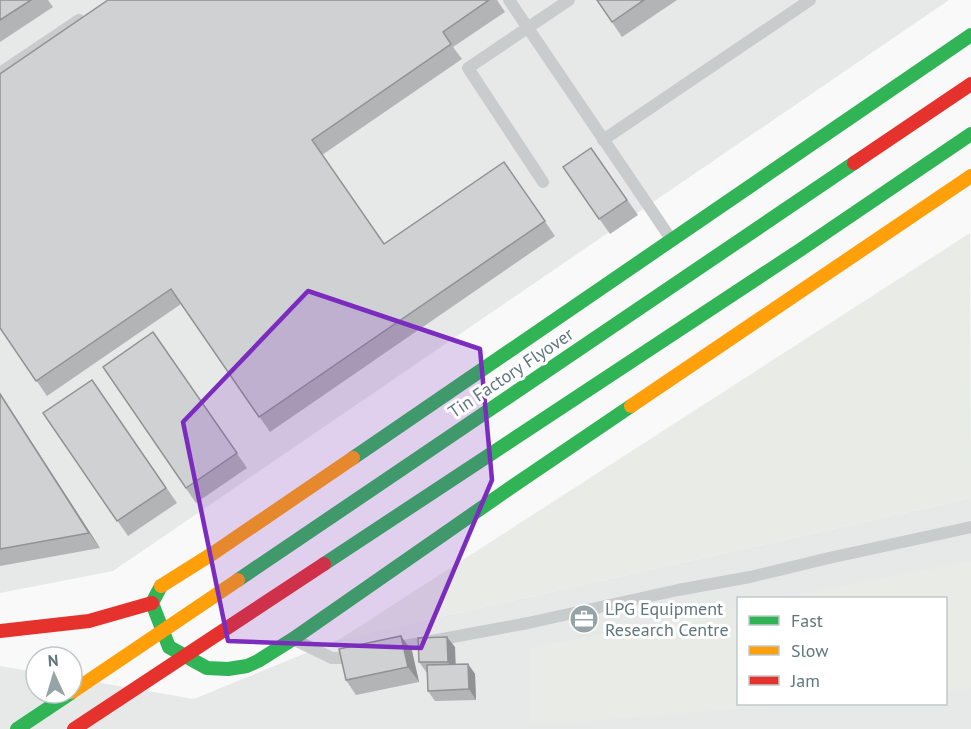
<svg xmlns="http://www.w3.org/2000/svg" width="971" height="729" viewBox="0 0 971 729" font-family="'PT Sans',sans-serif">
<rect width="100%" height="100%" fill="#f9f9f9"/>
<g fill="#e7e9e9" fill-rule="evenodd">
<polygon points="0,0 949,0 113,571 0,593"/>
<path d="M 971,498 L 971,729 L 0,729 L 0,666 L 36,672 L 36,693 L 72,693 L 72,678 L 194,699 L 340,639 ZM 738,598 L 946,598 L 946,704 L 738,704 Z"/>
</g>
<g fill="#e9ebe6">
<polygon points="970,233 971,498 340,639"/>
<polygon points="971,561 971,688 946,691 946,598 780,598"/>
<polygon points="738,607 738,704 795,704 575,722 529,722 529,648"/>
</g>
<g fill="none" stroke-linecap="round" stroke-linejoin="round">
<g stroke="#c9cccd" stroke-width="12">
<polyline points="509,0 671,239"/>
<polyline points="0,73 79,20"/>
<polyline points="603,140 810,0"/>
<polyline points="543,182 468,68 569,0"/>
<polyline points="297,641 332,658 342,658 356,656"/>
<polyline points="394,648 528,623 678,590 750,577 829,558 971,527"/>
</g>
<g stroke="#30b455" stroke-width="14">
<polyline points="353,458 971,35"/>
<polyline points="324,564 800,250 971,134"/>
<polyline points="238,580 854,163"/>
<polyline points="161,586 152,603 169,647 207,668 228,669 247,666 258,661 293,639 513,486 631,406"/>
<polyline points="17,729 71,693"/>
</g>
<g stroke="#ff9f0a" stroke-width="14">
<polyline points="631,406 971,176"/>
<polyline points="161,586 215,552 353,458"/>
<polyline points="72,692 238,580"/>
</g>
<g stroke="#e5322d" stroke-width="14">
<polyline points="854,163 971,84"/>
<polyline points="0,631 89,621 152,603"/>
<polyline points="74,729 324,564"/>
</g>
</g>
<g fill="#b2b4b5">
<polygon points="0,0 48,0 53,7 0,42"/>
<polygon points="108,0 497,0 505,12 453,47 462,59 322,155 384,244 504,162 555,236 270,432 181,304 47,396 0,328"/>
<polygon points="597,0 677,0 622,37"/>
<polygon points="591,148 638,215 610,234 563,167"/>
<polygon points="153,332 247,468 196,503 103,367"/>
<polygon points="92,380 177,503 128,536 43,413"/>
<polygon points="0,393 100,548 0,566"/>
<polygon points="455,647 455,664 468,664 475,674 476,700 435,701 428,691 427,673 419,662"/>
<polygon points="412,651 419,682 356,695 346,680"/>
</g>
<g fill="#919293">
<polygon points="0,393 100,548 89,533"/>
<polygon points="401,636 412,651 419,682 408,667"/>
<polygon points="447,637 455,647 456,672 448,662"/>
<polygon points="468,664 475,674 476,700 469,689"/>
</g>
<g fill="#cfd1d2" stroke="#919293" stroke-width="1.5">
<polygon points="0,0 31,0 0,20"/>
<polygon points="108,0 489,0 443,32 451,44 312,140 384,244 504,162 545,221 259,417 171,289 36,381 0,328 0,74"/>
<polygon points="597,0 644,0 612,22"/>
<polygon points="591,148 627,200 599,219 563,167"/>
<polygon points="153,332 237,453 186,488 103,367"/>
<polygon points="92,380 166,488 117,521 43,413"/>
<polygon points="0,394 89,533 0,549"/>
<polygon points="401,636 408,667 346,680 339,649"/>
<polygon points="447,637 448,662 419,662 418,638"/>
<polygon points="468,664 469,689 428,691 427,665"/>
</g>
<path fill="#7b2cbf" fill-opacity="0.2" stroke="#7b2cbf" stroke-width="4.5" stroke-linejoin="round" d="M 308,291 L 480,349 L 492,480 L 421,648 L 228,641 L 183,422 Z"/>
<defs>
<g id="office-disc" transform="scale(1.5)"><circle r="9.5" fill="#96a4a8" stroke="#fff"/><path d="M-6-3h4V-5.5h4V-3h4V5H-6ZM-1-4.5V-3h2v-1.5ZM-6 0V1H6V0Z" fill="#fff"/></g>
</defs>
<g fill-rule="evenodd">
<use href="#office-disc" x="584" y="619"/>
</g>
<g text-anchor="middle" stroke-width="6" stroke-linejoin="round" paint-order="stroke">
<g font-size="18" fill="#60777d" stroke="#fff">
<text transform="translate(511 373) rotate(-34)" y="6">Tin Factory Flyover</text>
</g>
<g font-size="18" fill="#60777d" stroke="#fff" text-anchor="start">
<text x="605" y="615">LPG Equipment<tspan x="605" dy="21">Research Centre</tspan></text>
</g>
</g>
<rect x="737" y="597" width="210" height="108" fill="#ffffff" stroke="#bfc9cb" stroke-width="1.5"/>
<rect x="749" y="616" width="30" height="9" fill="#30b455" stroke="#bfc9cb" stroke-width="1.5"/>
<text x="791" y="627" font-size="18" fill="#60777d">Fast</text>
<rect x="749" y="646" width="30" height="9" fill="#ff9f0a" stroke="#bfc9cb" stroke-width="1.5"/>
<text x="791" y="657" font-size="18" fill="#60777d">Slow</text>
<rect x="749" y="676" width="30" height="9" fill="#e5322d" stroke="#bfc9cb" stroke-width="1.5"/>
<text x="791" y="687" font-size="18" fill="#60777d">Jam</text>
<g transform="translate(54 675) rotate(356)"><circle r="28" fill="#ffffff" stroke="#bfc9cb" stroke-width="1.5"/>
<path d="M0-4.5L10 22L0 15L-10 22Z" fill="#96a4a8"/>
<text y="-9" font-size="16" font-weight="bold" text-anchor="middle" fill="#60777d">N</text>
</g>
</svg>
